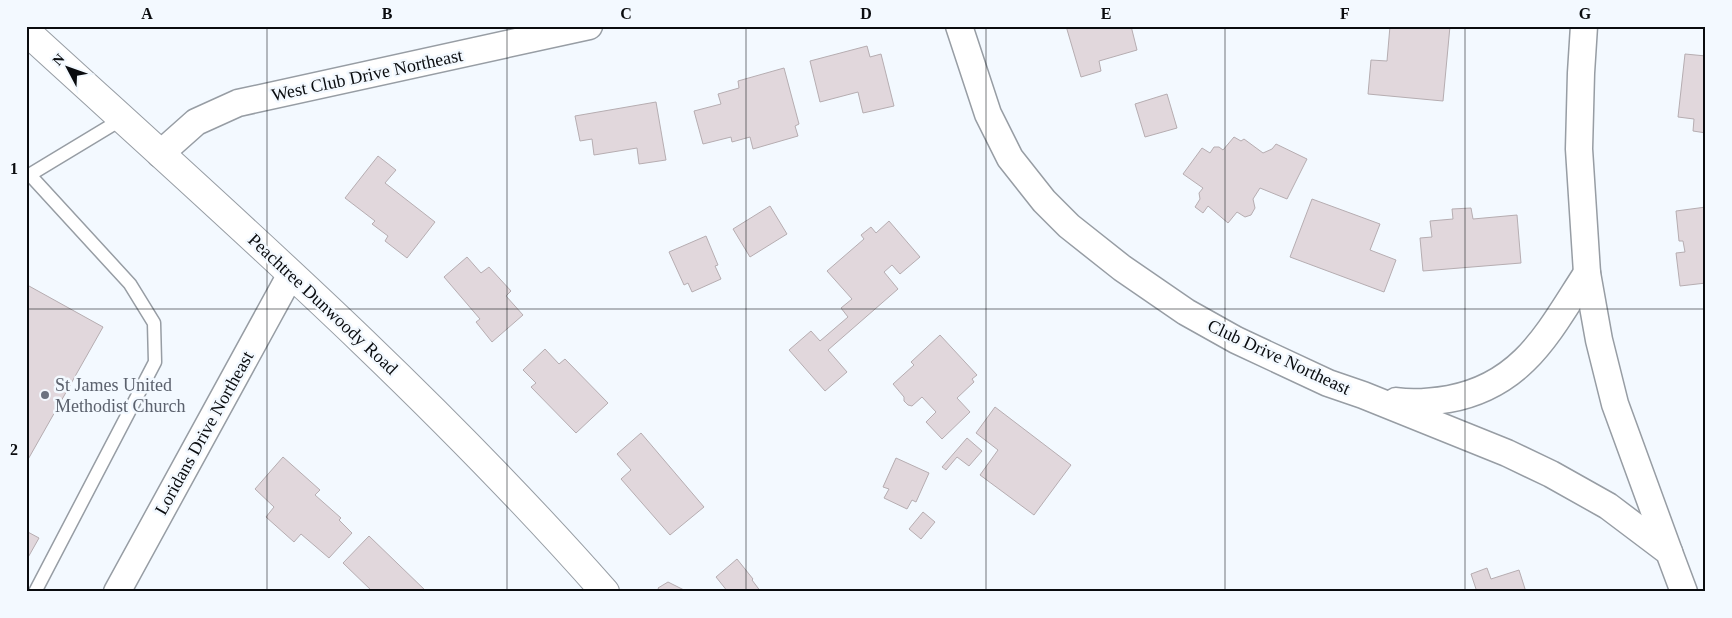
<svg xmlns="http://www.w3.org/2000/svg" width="1732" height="618" viewBox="0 0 1732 618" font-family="'Times New Roman',serif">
<rect width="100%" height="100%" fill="#f3f9ff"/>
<g fill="#e1d7dc" stroke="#b6adb1">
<polygon points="1066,26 1131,26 1137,50 1099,61 1101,71 1081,77"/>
<polygon points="1390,26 1450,26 1443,101 1368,94 1371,60 1387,61"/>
<polygon points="867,46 870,57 881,54 894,106 863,113 858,92 820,102 810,61"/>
<polygon points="1685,54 1706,56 1706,133 1693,131 1694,119 1678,117"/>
<polygon points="784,68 799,124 795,126 798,136 753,149 750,137 732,142 731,137 703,144 694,111 721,104 718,94 739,88 738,81"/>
<polygon points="1167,94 1177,128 1145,137 1135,104"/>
<polygon points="656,102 666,160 639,164 637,148 594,155 592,139 580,141 575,116"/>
<polygon points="1234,137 1241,141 1244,139 1263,153 1272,149 1276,144 1307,159 1287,199 1260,188 1253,199 1255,208 1251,215 1245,217 1237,212 1228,223 1208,206 1203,213 1195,207 1200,199 1199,193 1203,188 1183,174 1202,148 1210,153 1214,147 1219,147 1223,150"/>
<polygon points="378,156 396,170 385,183 435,222 407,258 385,241 388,236 372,224 375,221 345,198"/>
<polygon points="1312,199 1380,224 1370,250 1396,260 1384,292 1290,257"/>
<polygon points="770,206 787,234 750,257 733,229"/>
<polygon points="1706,207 1706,283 1680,286 1676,253 1685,252 1683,241 1679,241 1676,211"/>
<polygon points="1471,208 1473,219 1517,215 1521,263 1423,271 1420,238 1432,237 1430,221 1453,219 1452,209"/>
<polygon points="889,221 920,257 900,274 892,265 884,272 898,289 828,350 847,372 825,391 789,350 811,331 820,341 848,317 841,308 852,299 827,271 864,239 861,235 871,227 876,233"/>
<polygon points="706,236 718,265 715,266 721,279 692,292 688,283 684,285 669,252"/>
<polygon points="467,257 481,273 489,267 511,291 506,296 523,315 492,342 476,322 480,319 444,277"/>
<polygon points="29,286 103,327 26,463 26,290"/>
<polygon points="940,335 977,375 972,379 974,382 957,398 970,412 942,439 926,422 936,412 922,397 912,406 908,405 904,401 904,397 893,384 914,365 911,362"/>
<polygon points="545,349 559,364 565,359 608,403 576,433 531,387 536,383 523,370"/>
<polygon points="995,407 1071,465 1034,515 980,475 998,450 976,433"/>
<polygon points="641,433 704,507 670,535 621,479 631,470 617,454"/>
<polygon points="967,438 982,451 969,466 957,457 946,470 942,467"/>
<polygon points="283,457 320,490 315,495 341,518 339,520 352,533 329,558 301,534 294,542 266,517 274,507 255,489"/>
<polygon points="896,458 929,473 916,502 912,500 907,509 884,498 889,489 883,487"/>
<polygon points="923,512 935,522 921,539 909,529"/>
<polygon points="26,531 39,538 26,561"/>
<polygon points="369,536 427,592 373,592 343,563"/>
<polygon points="737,559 753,579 752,580 761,592 728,592 716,577"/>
<polygon points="1487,568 1491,579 1519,570 1526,592 1477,592 1471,574"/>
<polygon points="668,582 688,592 660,592 658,588"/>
</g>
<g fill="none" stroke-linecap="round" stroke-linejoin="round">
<g stroke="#979da4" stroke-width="15">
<g id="lane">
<polyline points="30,175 130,284 154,323 155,362 35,592"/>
<polyline points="26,177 122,119"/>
</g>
</g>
<g stroke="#979da4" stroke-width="29">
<g id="street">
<polyline points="959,26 988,114 1010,158 1044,201 1069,226 1122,268 1186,312 1236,340 1328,383 1363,395 1507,453 1551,474 1608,506 1669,552 1684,592"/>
<polyline points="1584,26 1581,73 1579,149 1587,273 1599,340 1615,404 1669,552"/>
<polyline points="160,154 196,122 238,103 589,26"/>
<path d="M 1396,401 C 1414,404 1431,402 1449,399 C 1524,385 1549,331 1587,273"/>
<polyline points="117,592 291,274"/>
</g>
</g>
<g stroke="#979da4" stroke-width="30">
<path id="secondary" d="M 26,31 C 224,212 427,390 605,592"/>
</g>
<use href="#lane" stroke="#fff" stroke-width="12"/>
<use href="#street" stroke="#fff" stroke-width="26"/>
<use href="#secondary" stroke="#fff" stroke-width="28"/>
</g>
<path fill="none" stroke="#0a0c0f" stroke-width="1" stroke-opacity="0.55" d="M 267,26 L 267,592M 507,26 L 507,592M 746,26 L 746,592M 986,26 L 986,592M 1225,26 L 1225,592M 1465,26 L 1465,592M 26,309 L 1706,309"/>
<circle fill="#6b7280" stroke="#f3f9ff" stroke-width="2" cx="45" cy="395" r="5"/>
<g text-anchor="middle" stroke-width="5" stroke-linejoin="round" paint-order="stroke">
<g font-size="18" fill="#0a0c0f" stroke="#f3f9ff">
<text transform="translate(367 75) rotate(-12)" y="6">West Club Drive Northeast</text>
<text transform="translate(323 304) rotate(43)" y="6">Peachtree Dunwoody Road</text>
<text transform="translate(1279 357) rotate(25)" y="6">Club Drive Northeast</text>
<text transform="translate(204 433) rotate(-61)" y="6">Loridans Drive Northeast</text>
</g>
<g font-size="18" fill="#5b616d" stroke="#f3f9ff" text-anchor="start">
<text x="55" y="391">St James United<tspan x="55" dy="21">Methodist Church</tspan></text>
</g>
</g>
<rect width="1732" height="618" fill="none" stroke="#f3f9ff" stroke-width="55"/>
<g transform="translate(68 68) rotate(311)" stroke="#f3f9ff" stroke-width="4" paint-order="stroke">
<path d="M0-4L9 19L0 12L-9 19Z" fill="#0a0c0f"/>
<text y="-8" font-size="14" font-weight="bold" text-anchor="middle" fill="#0a0c0f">N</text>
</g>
<rect x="28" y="28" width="1676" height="562" fill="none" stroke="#0a0c0f" stroke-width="2"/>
<g font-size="16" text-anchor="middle" font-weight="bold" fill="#0a0c0f">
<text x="147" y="19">A</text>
<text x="387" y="19">B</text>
<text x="626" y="19">C</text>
<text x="866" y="19">D</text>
<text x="1106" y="19">E</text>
<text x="1345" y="19">F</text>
<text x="1585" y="19">G</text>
<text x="14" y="174">1</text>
<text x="14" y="455">2</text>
</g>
</svg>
